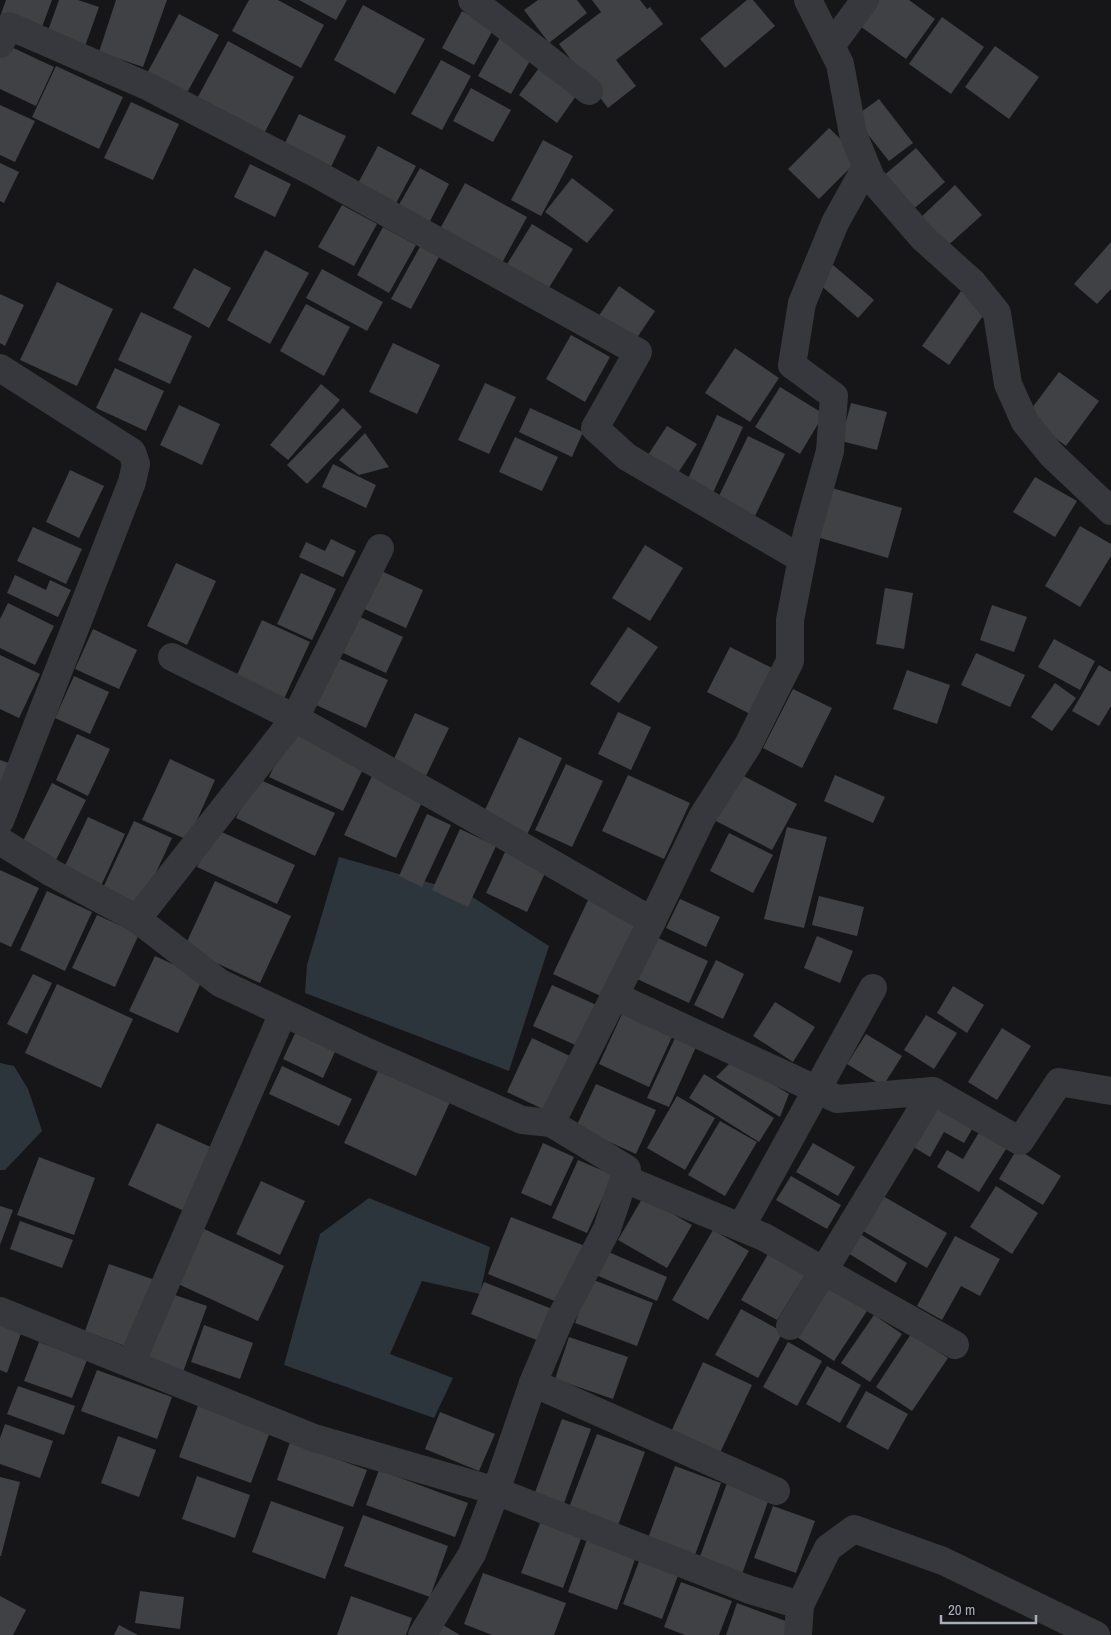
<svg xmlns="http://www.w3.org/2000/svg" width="1111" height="1635" viewBox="0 0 1111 1635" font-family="'Archivo Narrow',sans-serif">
<rect width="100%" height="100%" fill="#161618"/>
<g fill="#2c353c">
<polygon points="339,857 466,893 549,946 509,1071 305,993 307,965"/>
<polygon points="0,1063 14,1066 28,1089 42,1131 5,1170 0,1170"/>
<polygon points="369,1198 490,1247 480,1294 422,1281 390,1354 453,1378 434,1418 284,1365 320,1234"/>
</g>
<g fill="#404145">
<polygon points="6,0 52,0 39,35 0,17"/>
<polygon points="59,0 78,0 99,7 84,49 46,36"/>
<polygon points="116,0 167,0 143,67 99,52"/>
<polygon points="249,0 278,0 324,25 301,68 232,31"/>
<polygon points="299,0 347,0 336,20"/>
<polygon points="538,0 577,0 587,13 549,43 524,10"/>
<polygon points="592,0 640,0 647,9 650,7 663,24 616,60 636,86 608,108 559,44 601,12"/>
<polygon points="747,0 753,0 775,26 725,68 700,39"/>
<polygon points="874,0 909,0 935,19 906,59 857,24"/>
<polygon points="363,5 425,39 395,94 334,60"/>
<polygon points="462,11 494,28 474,65 442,48"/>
<polygon points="179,14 219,35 184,98 145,77"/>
<polygon points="942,17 984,47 951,94 909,64"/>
<polygon points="502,34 535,52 511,94 478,76"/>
<polygon points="228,41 294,77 260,141 193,106"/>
<polygon points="5,44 54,67 36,106 0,89 0,54"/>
<polygon points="995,46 1039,77 1009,119 965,87"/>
<polygon points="441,60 471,76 442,130 411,114"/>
<polygon points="56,66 123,97 99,149 32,117"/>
<polygon points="539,68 576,96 557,123 519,95"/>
<polygon points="471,88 511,110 493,142 453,121"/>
<polygon points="879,99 913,143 889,161 854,117"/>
<polygon points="131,102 179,124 153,180 104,158"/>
<polygon points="0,105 35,121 15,162 0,155"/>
<polygon points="299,114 346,136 328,173 281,151"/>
<polygon points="829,128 860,158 819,199 788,169"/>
<polygon points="543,140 573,156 541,216 511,200"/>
<polygon points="378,146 416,166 394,207 356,187"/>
<polygon points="916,148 945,182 910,212 881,178"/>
<polygon points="0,163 19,172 4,203 0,201"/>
<polygon points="250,164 291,184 275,217 234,197"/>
<polygon points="420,168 449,184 427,227 396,210"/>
<polygon points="572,178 614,210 587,243 545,212"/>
<polygon points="465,183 527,217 497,272 435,238"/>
<polygon points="955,185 982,215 944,249 918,220"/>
<polygon points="342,205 377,224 354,266 318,247"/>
<polygon points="532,224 573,249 545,294 504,269"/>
<polygon points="383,227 416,245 389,293 357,275"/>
<polygon points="1111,242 1111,289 1097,304 1074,284"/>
<polygon points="421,245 440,255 411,309 391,299"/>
<polygon points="265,250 309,273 270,344 227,320"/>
<polygon points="833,265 874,300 858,318 818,283"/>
<polygon points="194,268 231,288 209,328 173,308"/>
<polygon points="322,269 383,302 367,331 306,298"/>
<polygon points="57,282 113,309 77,386 20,360"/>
<polygon points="619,286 655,311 634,342 598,317"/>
<polygon points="961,291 987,310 949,365 922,346"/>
<polygon points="0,294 24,305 5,346 0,343"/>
<polygon points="306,304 350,327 324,376 280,351"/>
<polygon points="141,312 192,336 170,384 118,360"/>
<polygon points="571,335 610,357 585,402 546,379"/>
<polygon points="393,343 440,365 417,414 369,392"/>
<polygon points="735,348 779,378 750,422 705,393"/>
<polygon points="115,368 164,391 146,431 96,408"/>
<polygon points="1059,372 1099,401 1066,446 1026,416"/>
<polygon points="485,383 516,397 489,454 458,440"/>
<polygon points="321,384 340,400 288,460 270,445"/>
<polygon points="780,387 824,414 800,454 755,427"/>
<polygon points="851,403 887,412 877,450 841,441"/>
<polygon points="179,405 220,424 202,465 160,445"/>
<polygon points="343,408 362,427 307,484 287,465"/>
<polygon points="530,408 583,432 572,457 519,432"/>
<polygon points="717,415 743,427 712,495 686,483"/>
<polygon points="667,426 697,444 678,473 648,455"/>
<polygon points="365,433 389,467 359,475 339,460"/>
<polygon points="748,436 785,454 755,516 718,498"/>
<polygon points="515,437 558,457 542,491 499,472"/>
<polygon points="333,464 376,485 366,508 322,487"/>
<polygon points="70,470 104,486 79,538 46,522"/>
<polygon points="1035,477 1077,501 1055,537 1013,512"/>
<polygon points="832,488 902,508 888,558 817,537"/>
<polygon points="1080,526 1111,544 1111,556 1080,607 1045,586"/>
<polygon points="33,527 82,549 66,584 17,561"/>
<polygon points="331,539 356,551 343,577 299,557 306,542 325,551"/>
<polygon points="645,545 683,568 650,621 612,598"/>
<polygon points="176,563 216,581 187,645 147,626"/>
<polygon points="377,569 423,590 406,628 360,607"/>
<polygon points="301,573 336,589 312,640 277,624"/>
<polygon points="15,575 46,590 50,580 71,590 58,617 7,593"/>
<polygon points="885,588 913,593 904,649 876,644"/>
<polygon points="8,603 54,626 35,665 0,648 0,619"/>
<polygon points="992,605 1027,617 1014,652 980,640"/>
<polygon points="356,615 403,637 386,673 339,651"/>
<polygon points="262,620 310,642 284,699 236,677"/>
<polygon points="628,627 658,647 619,703 590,684"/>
<polygon points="93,629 137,650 119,689 75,669"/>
<polygon points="1054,639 1095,661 1080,690 1038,667"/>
<polygon points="730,647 784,674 760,719 707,692"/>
<polygon points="976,653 1025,675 1010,707 961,685"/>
<polygon points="0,655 40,674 19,718 0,709"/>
<polygon points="336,657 388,680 366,728 314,704"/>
<polygon points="1099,665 1111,672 1111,706 1099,726 1072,711"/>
<polygon points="907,670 950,685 937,724 893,709"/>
<polygon points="74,676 109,692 90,734 55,718"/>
<polygon points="1055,683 1076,698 1052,731 1031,717"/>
<polygon points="793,689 832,708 802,768 763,748"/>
<polygon points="618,712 651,727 631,770 598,754"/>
<polygon points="415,713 449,728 426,776 393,761"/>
<polygon points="292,730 365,765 343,811 269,777"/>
<polygon points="77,734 110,749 88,796 56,780"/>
<polygon points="519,737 562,758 527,835 483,814"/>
<polygon points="170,759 215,780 188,840 142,820"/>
<polygon points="0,760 18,766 0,802"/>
<polygon points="566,764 603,781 572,847 535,830"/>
<polygon points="738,773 797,804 772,850 714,820"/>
<polygon points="628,775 690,803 664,859 602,831"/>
<polygon points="835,775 885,797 873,823 824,801"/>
<polygon points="372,776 423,800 396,858 344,835"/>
<polygon points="256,778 335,813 315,856 236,818"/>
<polygon points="52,783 86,800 54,864 20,847"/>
<polygon points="427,814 451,825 422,887 399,876"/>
<polygon points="88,817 125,834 100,888 63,870"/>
<polygon points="134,821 172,838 140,907 102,890"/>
<polygon points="787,827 827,837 804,928 764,919"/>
<polygon points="215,829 295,865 277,904 197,867"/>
<polygon points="460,829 496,846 468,907 432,890"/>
<polygon points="729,833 773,855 753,893 710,871"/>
<polygon points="505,852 546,871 527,912 486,893"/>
<polygon points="0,870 39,888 11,947 0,942"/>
<polygon points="215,881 291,916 260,983 184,948"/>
<polygon points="47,891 92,912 65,971 20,950"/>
<polygon points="819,896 864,907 857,936 812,925"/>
<polygon points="680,899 720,917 706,947 666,928"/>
<polygon points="588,900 640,924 605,998 553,974"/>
<polygon points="97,915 139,934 115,987 72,968"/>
<polygon points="817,936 853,951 840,983 804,968"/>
<polygon points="656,937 708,961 689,1003 637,979"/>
<polygon points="155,956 203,978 178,1033 129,1011"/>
<polygon points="716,960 744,974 723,1019 694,1005"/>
<polygon points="33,974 52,983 27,1034 7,1024"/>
<polygon points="57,984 133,1019 101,1088 25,1053"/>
<polygon points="552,985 601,1007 582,1048 533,1026"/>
<polygon points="953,986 984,1005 967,1033 937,1013"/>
<polygon points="775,1002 815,1027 793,1062 753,1036"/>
<polygon points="622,1014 672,1037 649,1087 599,1064"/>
<polygon points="926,1015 957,1033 934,1069 904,1050"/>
<polygon points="299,1025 339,1043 323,1078 283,1059"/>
<polygon points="1002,1028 1031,1046 997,1100 968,1082"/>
<polygon points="866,1034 902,1056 883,1086 847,1064"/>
<polygon points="532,1038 572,1057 547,1111 507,1092"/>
<polygon points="675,1038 696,1047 669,1107 647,1098"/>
<polygon points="733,1060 789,1094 780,1117 716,1077"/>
<polygon points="282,1066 352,1099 339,1126 269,1094"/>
<polygon points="379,1069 450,1102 416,1176 344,1143"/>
<polygon points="704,1074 774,1118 759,1142 689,1098"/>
<polygon points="596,1084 656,1110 636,1154 576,1127"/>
<polygon points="933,1093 978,1119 964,1143 944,1132 930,1157 905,1142"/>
<polygon points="677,1096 715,1118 685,1170 647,1148"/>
<polygon points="720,1121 757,1142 725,1196 688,1175"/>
<polygon points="157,1123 215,1149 186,1212 128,1185"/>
<polygon points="981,1129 1008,1146 979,1192 937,1167 947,1150 963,1159"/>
<polygon points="543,1143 574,1157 551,1206 521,1193"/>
<polygon points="813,1143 855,1167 838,1196 796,1172"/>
<polygon points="1017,1149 1061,1176 1043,1205 999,1179"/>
<polygon points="39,1157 95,1178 74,1235 17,1215"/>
<polygon points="578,1160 613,1175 587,1233 552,1218"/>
<polygon points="791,1176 841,1205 827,1229 776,1200"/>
<polygon points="261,1181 305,1201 280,1255 236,1234"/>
<polygon points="996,1186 1038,1213 1012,1254 970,1227"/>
<polygon points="883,1196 947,1233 927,1268 863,1231"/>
<polygon points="643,1197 692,1225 667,1268 618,1240"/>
<polygon points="0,1206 13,1210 0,1245"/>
<polygon points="511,1217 585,1246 562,1304 488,1274"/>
<polygon points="20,1221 73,1240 62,1268 10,1249"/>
<polygon points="202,1228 284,1266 258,1321 176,1283"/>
<polygon points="713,1230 749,1251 708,1320 672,1300"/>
<polygon points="860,1234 907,1263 896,1283 848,1253"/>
<polygon points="955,1236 1000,1259 980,1296 961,1286 942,1320 917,1306"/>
<polygon points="771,1249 808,1270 777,1320 741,1300"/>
<polygon points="606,1251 667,1277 657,1301 596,1275"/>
<polygon points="109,1264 155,1280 130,1348 85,1331"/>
<polygon points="591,1279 653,1303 637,1346 575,1323"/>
<polygon points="484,1282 552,1309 539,1341 471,1314"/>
<polygon points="832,1284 869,1308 834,1361 797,1337"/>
<polygon points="169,1293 207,1306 183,1372 146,1359"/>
<polygon points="741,1309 783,1332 758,1378 715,1355"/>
<polygon points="874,1315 902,1334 870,1382 841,1363"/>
<polygon points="0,1316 24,1325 7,1373 0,1370"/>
<polygon points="204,1325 253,1343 240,1379 191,1362"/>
<polygon points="911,1334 948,1358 912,1411 876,1387"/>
<polygon points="569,1337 628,1357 613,1399 555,1379"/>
<polygon points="39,1342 87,1360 72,1398 24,1381"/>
<polygon points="788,1342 822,1361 797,1406 763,1387"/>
<polygon points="703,1362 752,1385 718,1457 670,1434"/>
<polygon points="827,1366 861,1385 840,1423 806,1404"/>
<polygon points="97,1370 172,1397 157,1439 81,1411"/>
<polygon points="18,1386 75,1406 64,1435 7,1414"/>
<polygon points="866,1391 908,1414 888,1450 846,1427"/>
<polygon points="199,1403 271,1429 251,1483 179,1457"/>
<polygon points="440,1412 495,1434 479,1471 425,1449"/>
<polygon points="562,1419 591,1429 563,1506 534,1495"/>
<polygon points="5,1424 53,1441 40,1478 0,1464 0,1438"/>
<polygon points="597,1434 645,1452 617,1528 568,1510"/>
<polygon points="118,1436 156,1450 139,1497 101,1483"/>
<polygon points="290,1442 367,1470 353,1507 277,1480"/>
<polygon points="675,1466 721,1483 695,1555 648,1538"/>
<polygon points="379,1470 468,1503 455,1537 366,1505"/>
<polygon points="197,1476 250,1495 235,1538 182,1519"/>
<polygon points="0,1477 20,1482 1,1556 0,1556"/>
<polygon points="727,1483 769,1499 742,1574 699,1559"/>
<polygon points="271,1501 344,1527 325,1579 252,1552"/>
<polygon points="773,1506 815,1521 796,1573 754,1558"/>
<polygon points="363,1515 448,1546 430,1597 344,1566"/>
<polygon points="542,1518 583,1533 563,1588 521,1573"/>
<polygon points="589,1534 638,1551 617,1610 568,1592"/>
<polygon points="641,1556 680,1570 662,1619 623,1604"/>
<polygon points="483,1573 566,1603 554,1635 492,1635 464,1624"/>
<polygon points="681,1582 732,1601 719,1635 685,1635 664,1627"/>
<polygon points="140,1591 184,1597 180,1629 135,1623"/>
<polygon points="0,1596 26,1610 13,1635 0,1635"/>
<polygon points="351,1596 412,1618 406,1635 337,1635"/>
<polygon points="737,1603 794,1624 790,1635 726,1635"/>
<polygon points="119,1625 138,1635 114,1635"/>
<polygon points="443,1625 460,1635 437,1635"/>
</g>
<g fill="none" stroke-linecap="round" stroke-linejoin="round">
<g stroke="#37383d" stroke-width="28">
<polyline points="472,0 589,91"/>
<polyline points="808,0 840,64 853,134 871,178 923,238 973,283 997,313 1008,384 1025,422 1051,454 1111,511"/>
<polyline points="0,44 9,26 149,87 315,173 638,352 595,428 627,457 802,559"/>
<polyline points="831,46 865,0"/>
<polyline points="0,368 132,452 136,464 132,482 0,821"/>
<polyline points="172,657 295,718 461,811 652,921"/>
<polyline points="0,841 52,873 137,919 220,983 363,1050 522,1120 551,1123 627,1169 607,1229 560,1319 533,1383 496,1491 314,1438 0,1311"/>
<polyline points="137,919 295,718 380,548"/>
<polyline points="615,996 837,1099 933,1091 1020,1141 1059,1082 1111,1091"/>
<polyline points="551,1123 652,921 702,817 748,745 790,661 790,620 807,533 830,451 834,396 792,365 802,303 835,223 866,167"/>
<polyline points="625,1179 764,1237 955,1345"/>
<polyline points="741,1227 873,988"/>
<polyline points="790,1326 933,1091"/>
<polyline points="131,1363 283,1013"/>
<polyline points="533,1383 776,1491"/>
<polyline points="800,1605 828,1548 854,1529 943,1561 1096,1635"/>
<polyline points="422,1635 472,1554 496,1491 750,1590 800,1605 798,1635"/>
</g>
</g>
<path d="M941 1615v8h95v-8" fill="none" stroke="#a8adb8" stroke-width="2.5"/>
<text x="948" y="1615" font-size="15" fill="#a8adb8" stroke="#111113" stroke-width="4" paint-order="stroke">20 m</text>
</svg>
